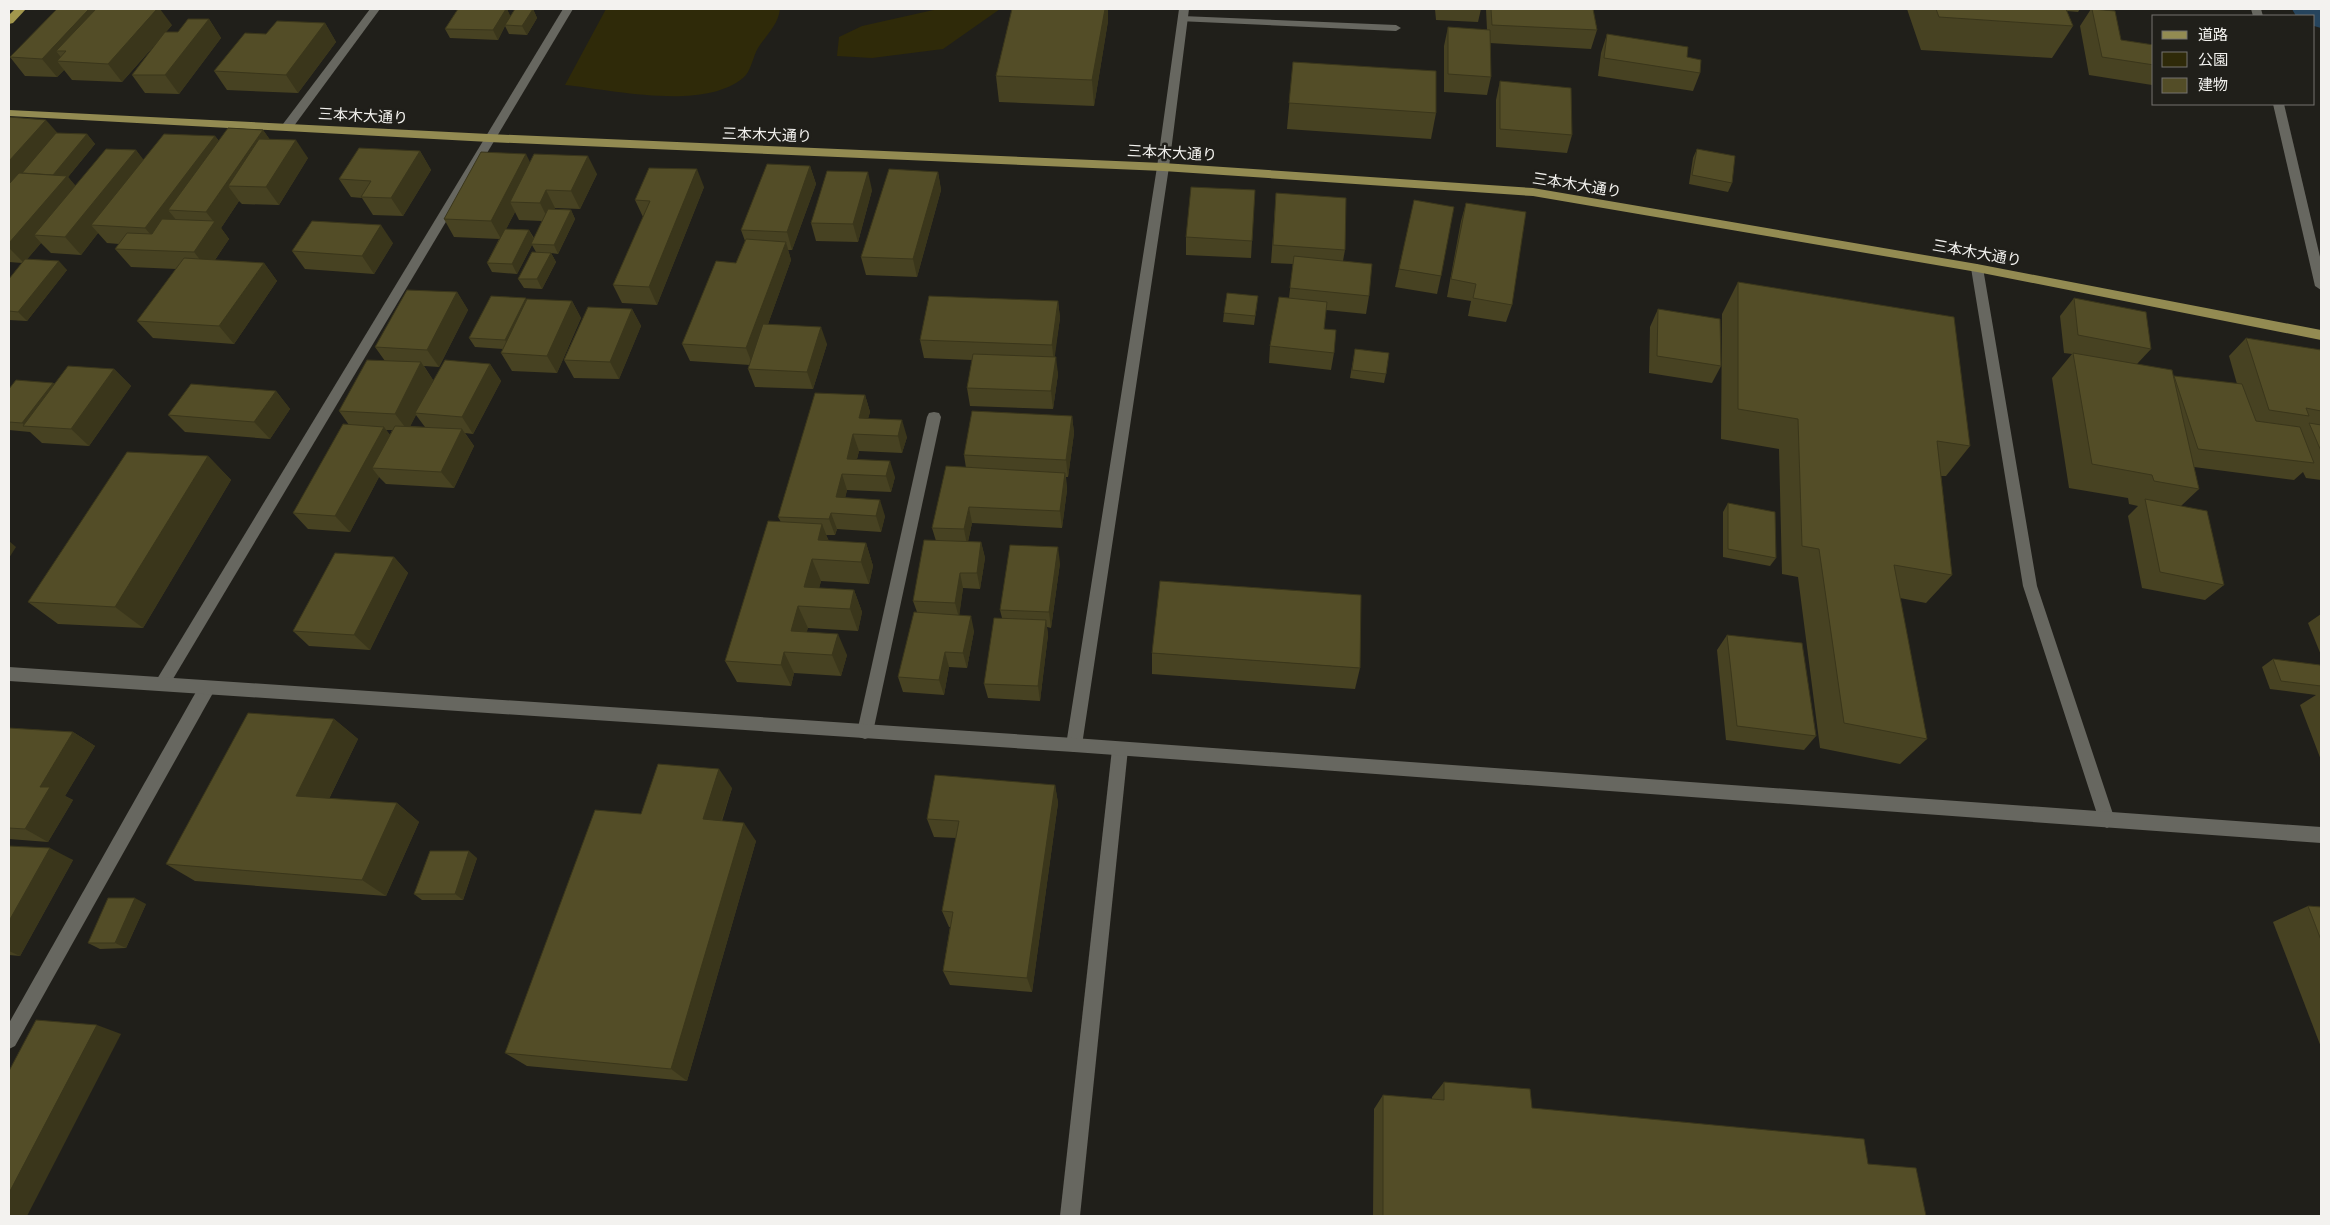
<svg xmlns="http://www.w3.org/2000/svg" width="2330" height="1225" viewBox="0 0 2330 1225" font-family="Roboto,'Noto Sans JP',sans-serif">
<rect width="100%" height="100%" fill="#201f1a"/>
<g fill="#2f2a09">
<path d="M 606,9 L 780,9 C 778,25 767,34 758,48 C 753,56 751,72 743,78 C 703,111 614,90 565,85 Z"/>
<polygon points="938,9 1000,9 943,49 872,58 837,56 839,37 862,26"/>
</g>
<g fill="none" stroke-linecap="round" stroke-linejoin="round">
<polygon fill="#26445d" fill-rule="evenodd" points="2292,9 2321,9 2321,28 2314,26 2314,16 2296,16"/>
<g fill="#676760" fill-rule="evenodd">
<polygon points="370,9 380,9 291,130 283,130 281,127 283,124"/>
<polygon points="1182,16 1396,25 1401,28 1396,31 1178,21 1178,17"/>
<polygon points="1977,264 1983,268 2037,586 2115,820 2113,825 2107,828 2101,825 2099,820 2023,586 1971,268"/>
<polygon points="934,412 939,413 941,417 873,732 871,737 865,739 859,737 857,732 927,417 929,413"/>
</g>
<g fill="#676760" fill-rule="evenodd">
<polygon points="563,9 573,9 167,689 162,691 157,689 154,684 157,679"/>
<polygon points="1179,9 1189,9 1169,167 1082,745 1080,750 1074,752 1068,750 1066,745 1157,167"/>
<polygon points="2251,9 2261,9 2263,16 2253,16"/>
<polygon points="2273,104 2284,104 2321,261 2321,290 2315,286"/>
<polygon points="207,681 213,683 215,688 213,693 15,1046 9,1049 9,1023 201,683"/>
<polygon points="1120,742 1126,744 1128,749 1080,1216 1060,1216 1112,749 1114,744"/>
</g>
<polygon fill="#676760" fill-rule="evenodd" points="9,667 1074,738 2321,827 2321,843 1074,752 9,681"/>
<polygon fill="#938b52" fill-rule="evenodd" points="9,110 489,134 1163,163 1533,188 1977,264 2321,330 2321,340 1977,272 1533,196 1163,171 489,142 9,116"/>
<polygon fill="#a2974d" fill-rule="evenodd" points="15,9 26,9 13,23 9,24 9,15"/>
</g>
<g fill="#474222" fill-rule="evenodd">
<polygon points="458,9 507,9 510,17 515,9 538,9 533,9 537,18 527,35 509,34 505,26 498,40 450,38 445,29"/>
<polygon points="1012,9 1108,9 1108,21 1094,106 999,102 996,76"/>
<polygon points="1435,9 1481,9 1478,22 1436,20"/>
<polygon points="1486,9 1593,9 1597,30 1591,49 1490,43 1491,77 1487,95 1444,92 1444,46 1448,27 1487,30"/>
<polygon points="1907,9 2080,9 2078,12 2067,11 2073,26 2052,58 1921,50"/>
<polygon points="2091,9 2098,9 2121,40 2154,45 2154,83 2152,85 2089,75 2080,26"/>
<polygon points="209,19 221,38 179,94 145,93 132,75 160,39 122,82 72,80 64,70 57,77 25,76 10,57 172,25 166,32 178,32"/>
<polygon points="325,23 336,42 298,93 227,90 214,71"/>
<polygon points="1607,34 1687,57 1700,73 1693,91 1598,76 1601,53"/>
<polygon points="1293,62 1436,113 1431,139 1287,129"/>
<polygon points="1500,81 1572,135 1567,153 1496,147 1496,100"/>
<polygon points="9,117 57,133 87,134 95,144 68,177 75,186 136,150 143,160 215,136 219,141 263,130 270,140 308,158 279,205 242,204 239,201 221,228 229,239 215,260 264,263 277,281 234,344 153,338 137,321 176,269 131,267 115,249 119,244 107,243 98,233 81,255 51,253 41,243 27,259 67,270 27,321 9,320 9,279 22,263 9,262"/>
<polygon points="1697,149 1732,183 1728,192 1689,184 1693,158"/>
<polygon points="420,151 431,170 403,216 373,215 362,198 351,197 339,179"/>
<path d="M 530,162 L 597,174 L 580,209 L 555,208 L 554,209 L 571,210 L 575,219 L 558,254 L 551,253 L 556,262 L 542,289 L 524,288 L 518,279 L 536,252 L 532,245 L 517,274 L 492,272 L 487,263 L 499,239 L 454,237 L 444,219 ZM 515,212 L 519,220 L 542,221 L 534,238 L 529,230 L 506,229 Z"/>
<polygon points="810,166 816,184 792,250 788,250 791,260 768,324 827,344 813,389 755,387 748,369 750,365 690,361 682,344 736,263 745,241 741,230"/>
<polygon points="938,172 941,190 917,277 866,275 861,257"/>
<polygon points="704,187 657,305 622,303 613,285 643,217 635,200"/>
<polygon points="872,190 858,242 816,241 811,223"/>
<polygon points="1255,190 1251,258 1186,255 1186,237"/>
<polygon points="1276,193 1345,250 1343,261 1369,296 1366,314 1326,310 1324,329 1334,353 1331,370 1269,363 1270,346 1289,298 1293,264 1271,263"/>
<polygon points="1466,203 1512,305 1506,322 1468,316 1471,301 1447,297 1461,221"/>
<polygon points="393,243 374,274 305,269 292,251"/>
<polygon points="1399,269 1441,276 1437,294 1395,287"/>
<polygon points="1738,282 1970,446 1946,476 1941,476 1952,575 1926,603 1900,598 1927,739 1900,764 1820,748 1798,577 1782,574 1779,449 1721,439 1722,314"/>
<path d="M 457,292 L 468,310 L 439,367 L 424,366 L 433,380 L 429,389 L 490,364 L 501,381 L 473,434 L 465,433 L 474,446 L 454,488 L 386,484 L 379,477 L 350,532 L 308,529 L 293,513 L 349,425 L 339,411 L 385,361 L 375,347 ZM 416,415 L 425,427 L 410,426 ZM 386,430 L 392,430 L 390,435 Z"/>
<polygon points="2074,298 2151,349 2137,364 2173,377 2174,376 2237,384 2229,356 2246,338 2321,350 2321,480 2306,478 2303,472 2294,480 2194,467 2199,489 2181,506 2224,585 2205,600 2142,588 2128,516 2138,506 2129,504 2128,498 2069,488 2052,378 2072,354 2064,353 2060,316"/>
<polygon points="527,300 572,301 581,318 557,373 512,371 501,353 503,349 475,347 469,338"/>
<polygon points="1058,301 1060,318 1054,357 1058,374 1053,409 970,406 967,388 972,360 924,358 920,340"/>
<polygon points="1257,305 1254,325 1223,322 1224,313"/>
<polygon points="632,309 641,326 619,379 574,378 564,360"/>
<polygon points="1658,309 1721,366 1712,383 1649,373 1650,327"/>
<polygon points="1355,349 1386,374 1384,383 1350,378"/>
<polygon points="114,369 131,386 89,446 42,443 30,432 9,430 9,389 53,383 55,384"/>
<polygon points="276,391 290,409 270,439 185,432 168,415"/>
<polygon points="865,395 870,412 868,418 907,437 902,453 859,451 857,459 895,477 891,492 847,490 845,498 885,516 881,532 837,529 835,535 826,535 829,541 866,543 873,566 869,584 821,581 819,588 854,590 862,612 858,631 808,628 806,632 847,655 841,676 794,673 791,686 737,682 725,661 781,522 778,517"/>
<polygon points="1072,416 1074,433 1068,477 1066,477 1067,490 1062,528 972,523 968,542 981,542 985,558 980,589 963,588 959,615 974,631 967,668 949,667 944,695 903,692 898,677 917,612 913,601 936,541 932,528 966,468 964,455"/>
<polygon points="208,456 231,480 143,628 58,624 28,602"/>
<polygon points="1728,503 1776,558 1770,566 1723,557 1723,512"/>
<polygon points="394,557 408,573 370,650 309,646 293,631"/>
<polygon points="1060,563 1051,628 1047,627 1048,635 1040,701 988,698 984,684 1002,618 1000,610"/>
<polygon points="2321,614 2321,655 2308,623"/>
<polygon points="1727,635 1816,736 1804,750 1726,740 1717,650"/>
<polygon points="1152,653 1360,668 1355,689 1152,674"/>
<polygon points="2273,659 2321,668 2321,760 2300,705 2316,695 2270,689 2262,667"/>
<polygon points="334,719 358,739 329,799 397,803 419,822 386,896 195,881 166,864"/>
<polygon points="9,728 73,732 95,746 65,796 73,800 48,842 9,839"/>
<polygon points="1055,785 1058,803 1032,992 950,985 943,971 950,927 949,927 942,911 956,838 934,837 927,819"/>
<polygon points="732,788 722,821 756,841 687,1081 527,1066 505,1053 641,814"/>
<polygon points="9,846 73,860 20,956 9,955"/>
<polygon points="477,858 463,900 422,900 414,894"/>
<polygon points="146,904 126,948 100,949 88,943"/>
<polygon points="2308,906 2321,907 2321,1047 2273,922"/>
<polygon points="1444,1082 1532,1108 1868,1164 1926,1216 1373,1216 1374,1109 1383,1095 1432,1099 1432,1097"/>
</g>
<g fill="#3a361b">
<polygon points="89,9 96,9 66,51 56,51 65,62 57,61 64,70 57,77 42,59"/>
<polygon points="157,9 160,9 172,25 122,82 108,64"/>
<polygon points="506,9 507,9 511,17 505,25 505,26 498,40 493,30"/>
<polygon points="533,9 537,18 527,35 522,26"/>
<polygon points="1105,9 1108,9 1108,21 1094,106 1092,80"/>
<polygon points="209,19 221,38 179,94 165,75"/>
<polygon points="325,23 336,42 298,93 286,75"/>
<polygon points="46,120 62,138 9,198 9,161"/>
<polygon points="263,130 276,148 228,186 239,201 221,228 229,239 208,270 194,252 214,222 206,212"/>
<polygon points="87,134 95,144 68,177 83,194 34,235 41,243 24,263 9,248 9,243 53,175"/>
<polygon points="215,136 228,154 168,210 178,222 160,246 145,228"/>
<polygon points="296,140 308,158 279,205 266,187"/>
<polygon points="136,150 150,168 91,225 98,233 81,255 65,237"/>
<polygon points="420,151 431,170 403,216 391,198"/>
<polygon points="526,154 535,172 510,202 515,212 501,239 491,221"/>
<polygon points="588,156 597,174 580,209 571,191"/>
<polygon points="810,166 816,184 792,250 787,232"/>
<polygon points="697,169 704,187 657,305 649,287"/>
<polygon points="868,172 872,190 858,242 853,224"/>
<polygon points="938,172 941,190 917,277 913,259"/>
<polygon points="546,190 555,208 549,221 540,203"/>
<polygon points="571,210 575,219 558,254 554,245"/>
<polygon points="381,225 393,243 374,274 362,256"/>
<polygon points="529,230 534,240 531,244 532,245 517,274 512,264"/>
<polygon points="786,242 791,260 753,366 746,348"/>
<polygon points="551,253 556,262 542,289 537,279"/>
<polygon points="59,261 67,270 27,321 18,312"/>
<polygon points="264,263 277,281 234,344 219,326"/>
<polygon points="457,292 468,310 439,367 427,350"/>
<polygon points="526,298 531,307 510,349 505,340"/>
<polygon points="572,301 581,318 557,373 547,356"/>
<polygon points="1058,301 1060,318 1054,363 1052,345"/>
<polygon points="632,309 641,326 619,379 610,362"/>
<polygon points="821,327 827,344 813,389 807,372"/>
<polygon points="1056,357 1058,374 1053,409 1051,391"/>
<polygon points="421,362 433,380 416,414 415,413 416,415 408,431 395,414"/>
<polygon points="490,364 501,381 473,434 462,417"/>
<polygon points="114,369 131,386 89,446 71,429"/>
<polygon points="53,383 63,391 25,426 22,423"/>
<polygon points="276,391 290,409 270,439 254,422"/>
<polygon points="865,395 870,412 864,435 859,418"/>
<polygon points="1072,416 1074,433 1068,477 1066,460"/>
<polygon points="902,420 907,437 902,453 898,436"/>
<polygon points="384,427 397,444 372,468 379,477 350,532 335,516"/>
<polygon points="462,429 474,446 454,488 441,472"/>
<polygon points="853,434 859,451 853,474 847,459"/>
<polygon points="208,456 231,480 143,628 115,607"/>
<polygon points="890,461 895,477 891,492 886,476"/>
<polygon points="1065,473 1067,490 1062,528 1060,511"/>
<polygon points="842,474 847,490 841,514 836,497"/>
<polygon points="880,500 885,516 881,532 876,516"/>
<polygon points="969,507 972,523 967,545 964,529"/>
<polygon points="831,513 837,529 835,535 829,519"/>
<polygon points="822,524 831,547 818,540"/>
<polygon points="9,541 16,547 9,558"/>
<polygon points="981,542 985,558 980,589 977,573"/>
<polygon points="866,543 873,566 869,584 861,562"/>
<polygon points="1058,547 1060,563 1051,628 1049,612"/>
<polygon points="394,557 408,573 370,650 354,635"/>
<polygon points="812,559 821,581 814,607 804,587"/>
<polygon points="960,573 963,588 959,618 955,603"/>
<polygon points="854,590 862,612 858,631 850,609"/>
<polygon points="798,606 808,628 801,652 791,631"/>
<polygon points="971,616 974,631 967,668 963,653"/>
<polygon points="1046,620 1048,635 1040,701 1038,686"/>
<polygon points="838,634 847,655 841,676 832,655"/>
<polygon points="784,652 794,673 791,686 781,665"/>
<polygon points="945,652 949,667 944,695 939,680"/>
<polygon points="334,719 358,739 321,815 296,796"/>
<polygon points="73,732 95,746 65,796 73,800 48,842 25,829 40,787"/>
<polygon points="719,769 732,788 716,837 703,819"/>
<polygon points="1055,785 1058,803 1032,992 1027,978"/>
<polygon points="397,803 419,822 386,896 362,880"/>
<polygon points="744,823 756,841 687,1081 671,1069"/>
<polygon points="50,848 73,860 20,956 9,951 9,921"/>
<polygon points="469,851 477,858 463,900 455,894"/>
<polygon points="135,898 146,904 126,948 115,943"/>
<polygon points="97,1025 121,1034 27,1216 9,1216 9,1193"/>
</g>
<g fill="#534d27" stroke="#3a361b">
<polygon points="57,9 89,9 42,59 10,57"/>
<polygon points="96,9 157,9 108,64 57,61 66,51 56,51"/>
<polygon points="458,9 506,9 493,30 445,29"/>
<polygon points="515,9 533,9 522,26 505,25"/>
<polygon points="1012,9 1105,9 1092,80 996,76"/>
<polygon points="1491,9 1593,9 1597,30 1492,25"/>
<polygon points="1936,9 2066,9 2073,26 1939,17"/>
<polygon points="2092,9 2115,11 2121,40 2154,45 2154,65 2102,57"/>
<polygon points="188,19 209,19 165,75 132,75 165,32 178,32"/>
<polygon points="277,21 325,23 286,75 214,71 245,33 266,34"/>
<polygon points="1448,27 1490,30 1491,77 1448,74"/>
<polygon points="1607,34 1688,47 1687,57 1701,60 1700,73 1604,58"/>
<polygon points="1293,62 1436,71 1436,113 1289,103"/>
<polygon points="1500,81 1571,88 1572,135 1500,129"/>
<polygon points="9,117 46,120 9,161"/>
<polygon points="228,128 263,130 206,212 168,210"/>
<polygon points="56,133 87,134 53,175 22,173"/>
<polygon points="164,134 215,136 145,228 91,225"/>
<polygon points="259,139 296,140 266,187 228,186"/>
<polygon points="359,148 420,151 391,198 361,197 371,181 339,179"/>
<polygon points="106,149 136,150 65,237 34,235"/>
<polygon points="1697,149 1735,156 1732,183 1692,175"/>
<polygon points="481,152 526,154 491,221 444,219"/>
<polygon points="534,154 588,156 571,191 546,190 540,203 510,202"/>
<polygon points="767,164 810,166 787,232 741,230"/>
<polygon points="649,168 697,169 649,287 613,285 650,201 635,200"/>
<polygon points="889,169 938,172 913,259 861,257"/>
<polygon points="827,171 868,172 853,224 811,223"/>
<polygon points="19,173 67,176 9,243 9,184"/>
<polygon points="1191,187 1255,190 1252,241 1186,237"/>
<polygon points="1276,193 1346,198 1345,250 1273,245"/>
<polygon points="1414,200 1454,207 1441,276 1399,269"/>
<polygon points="1466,203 1526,212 1512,305 1473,298 1476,284 1451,279"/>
<polygon points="548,209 571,210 554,245 531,244"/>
<polygon points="162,219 215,221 194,252 115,249 127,233 152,234"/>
<polygon points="312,221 381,225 362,256 292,251"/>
<polygon points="505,229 529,230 512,264 487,263"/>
<polygon points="746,239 786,242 746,348 682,344 716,261 736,263"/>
<polygon points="532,252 551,253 537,279 518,279"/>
<polygon points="1294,256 1372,264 1369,296 1290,288"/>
<polygon points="184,258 264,263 219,326 137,321"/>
<polygon points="25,259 59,261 18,312 9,311 9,279"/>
<polygon points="1738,282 1954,317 1970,446 1937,441 1952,575 1894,565 1927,739 1844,723 1819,549 1802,546 1798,419 1738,409"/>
<polygon points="407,290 457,292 427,350 375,347"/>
<polygon points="1227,293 1258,296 1255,316 1224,313"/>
<polygon points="491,296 526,298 505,340 469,338"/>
<polygon points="929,296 1058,301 1052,345 920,340"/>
<polygon points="1279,297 1327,302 1324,329 1336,330 1334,353 1270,346"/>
<polygon points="2074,298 2146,312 2151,349 2078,335"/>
<polygon points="527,299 572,301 547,356 501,353"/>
<polygon points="588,307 632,309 610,362 564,360"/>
<polygon points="1658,309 1720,319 1721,366 1657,356"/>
<polygon points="763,324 821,327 807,372 748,369"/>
<polygon points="2246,338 2321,350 2321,411 2306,408 2309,416 2269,410"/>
<polygon points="1355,349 1389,353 1386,374 1352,370"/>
<polygon points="2073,353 2172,370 2199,489 2154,481 2152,475 2092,464"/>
<polygon points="973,354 1056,357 1051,391 967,388"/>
<polygon points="367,360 421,362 395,414 339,411"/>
<polygon points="445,360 490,364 462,417 415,413"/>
<polygon points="68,366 114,369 71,429 23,426"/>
<polygon points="2174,376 2242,384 2256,421 2300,427 2314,463 2198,449"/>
<polygon points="16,380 53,383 22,423 9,422 9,389"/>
<polygon points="191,384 276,391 254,422 168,415"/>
<polygon points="815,393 865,395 859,418 902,420 898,436 853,434 847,459 890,461 886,476 842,474 836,497 880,500 876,516 831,513 829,519 778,517"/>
<polygon points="972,411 1072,416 1066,460 964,455"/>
<polygon points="2309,423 2321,425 2321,451"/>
<polygon points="343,424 384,427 335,516 293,513"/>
<polygon points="395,426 462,429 441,472 372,468"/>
<polygon points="127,452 208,456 115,607 28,602"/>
<polygon points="946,466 1065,473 1060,511 969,507 964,529 932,528"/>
<polygon points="2145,499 2207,511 2224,585 2160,572"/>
<polygon points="1728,503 1775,512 1776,558 1728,549"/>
<polygon points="768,521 822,524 818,540 866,543 861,562 812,559 804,587 854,590 850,609 798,606 791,631 838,634 832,655 784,652 781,665 725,661"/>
<polygon points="924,540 981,542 977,573 960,573 955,603 913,601"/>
<polygon points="1010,545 1058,547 1049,612 1000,610"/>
<polygon points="335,553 394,557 354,635 293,631"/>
<polygon points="1160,581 1361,595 1360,668 1152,653"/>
<polygon points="914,612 971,616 963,653 945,652 939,680 898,677"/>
<polygon points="994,618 1046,620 1038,686 984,684"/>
<polygon points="1727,635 1802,643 1816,736 1737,726"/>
<polygon points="2273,659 2320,665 2321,668 2321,686 2281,681"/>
<polygon points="248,713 334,719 296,796 397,803 362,880 166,864"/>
<polygon points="9,728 73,732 40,787 50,787 25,829 9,828"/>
<polygon points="658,764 719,769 703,819 744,823 671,1069 505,1053 595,810 641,814"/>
<polygon points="935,775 1055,785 1027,978 943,971 953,912 942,911 959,821 927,819"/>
<polygon points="9,846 50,848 9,921"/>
<polygon points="430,851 469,851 455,894 414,894"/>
<polygon points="108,898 135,898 115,943 88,943"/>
<polygon points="2308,906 2321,907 2321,940"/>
<polygon points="36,1020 97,1025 9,1193 9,1071"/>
<polygon points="1444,1082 1530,1089 1532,1108 1864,1139 1868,1164 1916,1168 1926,1216 1383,1216 1383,1095 1444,1100"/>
</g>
<g text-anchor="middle" stroke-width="5" stroke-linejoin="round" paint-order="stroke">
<g font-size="15" fill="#f3f2ef" stroke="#201f1a">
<text transform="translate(363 116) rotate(3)" y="5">三本木大通り</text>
<text transform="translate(767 135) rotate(2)" y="5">三本木大通り</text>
<text transform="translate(1172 153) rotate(3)" y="5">三本木大通り</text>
<text transform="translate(1577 185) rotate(9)" y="5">三本木大通り</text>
<text transform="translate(1977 253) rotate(10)" y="5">三本木大通り</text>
</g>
</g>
<rect width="2330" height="1225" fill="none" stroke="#f3f2ef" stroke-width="20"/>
<rect x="2152" y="15" width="162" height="90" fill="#201f1a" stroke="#74736f"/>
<rect x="2162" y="31" width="25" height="8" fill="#938b52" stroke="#74736f"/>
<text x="2198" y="40" font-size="15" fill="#f3f2ef">道路</text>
<rect x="2162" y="52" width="25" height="15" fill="#2f2a09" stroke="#74736f"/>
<text x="2198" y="65" font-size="15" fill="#f3f2ef">公園</text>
<rect x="2162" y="78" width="25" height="15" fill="#534d27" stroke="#74736f"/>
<text x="2198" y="90" font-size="15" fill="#f3f2ef">建物</text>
</svg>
